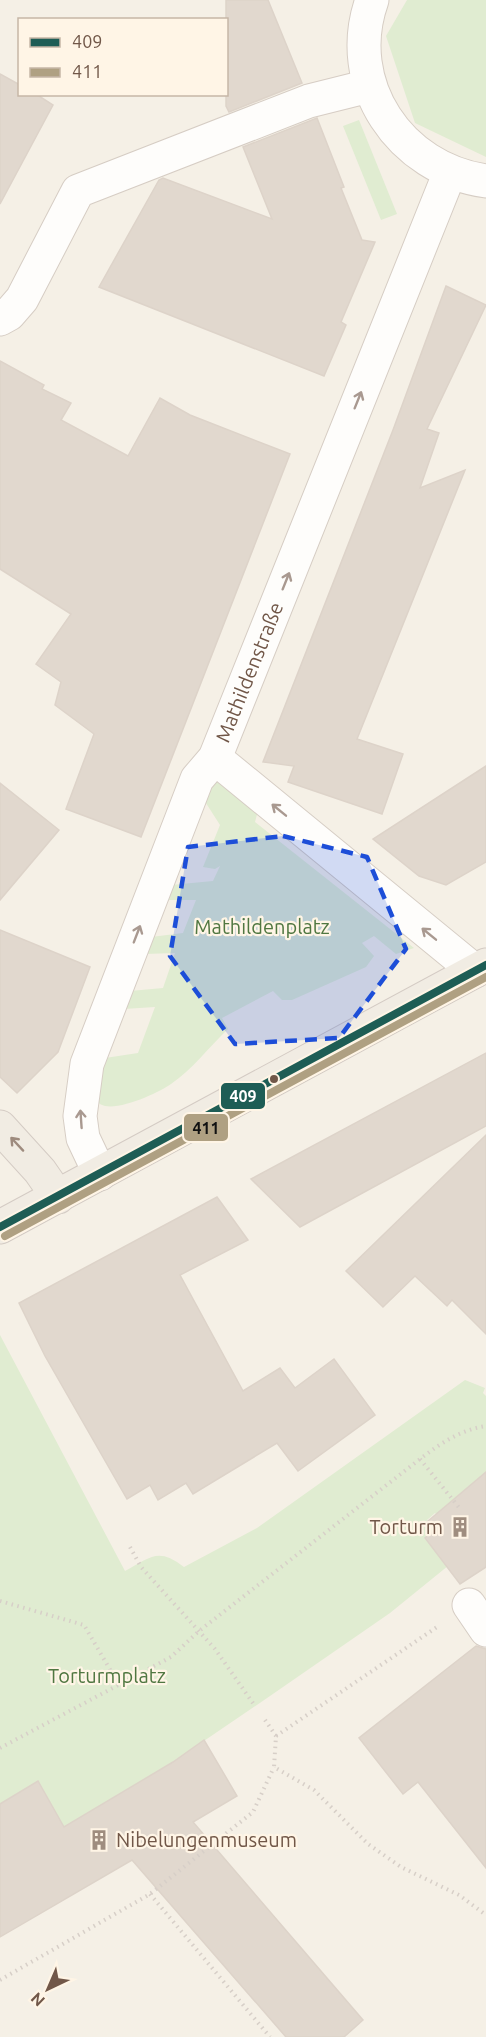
<svg xmlns="http://www.w3.org/2000/svg" width="486" height="2037" viewBox="0 0 486 2037" font-family="Ubuntu,sans-serif">
<rect width="100%" height="100%" fill="#f5f0e6"/>
<g fill="#e0ecd1">
<polygon points="407,0 486,0 486,157 415,123 386,36"/>
<polygon points="359,120 397,214 381,220 343,126"/>
<path d="M 220,780 L 259,807 L 255,822 L 414,948 L 396,954 L 374,936 L 362,943 L 374,956 L 366,967 L 292,1000 L 282,1000 L 273,991 L 222,1018 L 228,1029 C 209,1047 192,1070 171,1084 C 159,1093 101,1120 96,1098 C 93,1087 102,1069 105,1058 L 138,1053 L 155,1007 L 124,1009 L 130,991 L 163,988 L 175,953 L 145,954 L 151,937 L 183,933 L 196,900 L 166,900 L 171,885 L 213,881 L 220,866 L 215,869 L 203,867 L 220,825 L 204,800 L 214,781 Z"/>
<path d="M 0,1335 L 125,1571 C 151,1557 158,1547 184,1567 L 257,1528 L 465,1380 L 485,1388 L 483,1393 L 486,1396 L 486,1490 L 477,1479 L 470,1486 L 478,1496 L 444,1524 L 435,1513 L 427,1520 L 435,1530 L 425,1538 L 431,1546 L 459,1557 L 390,1613 L 270,1696 L 173,1762 L 64,1827 L 38,1782 L 0,1813 Z"/>
</g>
<g fill="#e1d8ce" stroke="#ddd3c9" stroke-width="1.5">
<polygon points="226,0 268,0 302,83 229,112 226,106"/>
<polygon points="0,74 20,85 20,94 36,94 53,105 0,204"/>
<polygon points="317,118 344,187 341,188 362,240 375,242 341,322 346,325 324,376 99,287 159,180 163,178 272,219 243,147"/>
<polygon points="446,286 486,305 427,429 439,433 420,488 465,470 357,739 403,754 382,814 288,782 294,766 263,762 393,430"/>
<polygon points="0,361 44,385 42,389 71,403 61,420 128,456 160,398 190,415 290,454 141,837 66,809 94,734 55,705 61,682 36,664 71,614 0,569"/>
<polygon points="486,766 486,862 446,885 419,876 373,839"/>
<polygon points="0,783 59,830 0,900"/>
<polygon points="0,930 90,967 58,1052 17,1093 0,1077"/>
<polygon points="486,1053 486,1126 300,1227 251,1179"/>
<polygon points="486,1135 486,1334 452,1300 447,1306 415,1276 383,1307 346,1271"/>
<polygon points="217,1197 248,1240 180,1275 243,1391 280,1368 295,1388 334,1359 375,1415 298,1471 277,1443 193,1494 186,1483 158,1500 150,1485 127,1499 45,1356 19,1303"/>
<polygon points="486,1472 486,1567 460,1584 425,1538 435,1530 428,1521"/>
<polygon points="476,1646 486,1649 486,1868 418,1782 403,1794 359,1738"/>
<polygon points="204,1740 237,1796 193,1822 363,2020 344,2037 286,2037 132,1860 0,1937 0,1804 38,1781 64,1827 173,1762"/>
</g>
<g fill="none" stroke-linecap="round" stroke-linejoin="round">
<g stroke="#d6cdc4" stroke-width="35">
<g id="minor">
<path d="M 372,0 C 342,84 400,169 486,181"/>
<polyline points="0,319 9,314 22,299 78,191 309,101 369,86"/>
<polyline points="215,758 475,971"/>
<path id="s1" d="M 100,1174 L 83,1138 L 80,1116 L 87,1064 L 197,779 L 215,758 L 450,172"/>
<polyline points="469,1605 486,1630"/>
</g>
</g>
<g stroke="#d4cbc4" stroke-width="35">
<g id="major">
<polyline points="0,1127 40,1171 58,1197"/>
<polyline points="0,1227 486,965"/>
</g>
</g>
<g stroke="#d7cfc8" stroke-width="4" stroke-dasharray="1.5 4.5" stroke-linecap="butt">
<polyline points="420,1459 461,1510"/>
<polyline points="130,1547 141,1567 215,1649 255,1706"/>
<polyline points="0,1601 84,1625 119,1685"/>
<polyline points="265,1720 276,1736 274,1767 314,1790 368,1844 401,1867 459,1895 486,1915"/>
<polyline points="276,1736 437,1627"/>
<path d="M 0,1748 L 171,1657 L 199,1631 L 420,1459 C 441,1443 460,1430 486,1426"/>
<polyline points="150,1894 270,2037"/>
<polyline points="0,1980 150,1894 253,1812 274,1767"/>
</g>
<use href="#minor" stroke="#fefdfb" stroke-width="33"/>
<use href="#major" stroke="#f1ece3" stroke-width="33"/>
<g stroke="#fff5e6" stroke-width="12">
<polyline id="bus-1" points="0,1227 486,965"/>
</g>
<g stroke="#fff5e6" stroke-width="12">
<polyline id="bus-2" points="5,1236 486,977"/>
</g>
<use href="#bus-1" stroke="#1e5d55" stroke-width="8"/>
<use href="#bus-2" stroke="#afa082" stroke-width="8"/>
</g>
<defs><path id="oneway-shaft" d="M-6 0H5M1.5-3L5.5 0L1.5 3" fill="none" stroke-width="1.6" stroke-linecap="round" stroke-linejoin="round" transform="scale(1.5)"/></defs>
<g stroke="#a99990">
<use href="#oneway-shaft" transform="translate(358 400) rotate(-68)"/>
<use href="#oneway-shaft" transform="translate(286 581) rotate(-68)"/>
<use href="#oneway-shaft" transform="translate(279 810) rotate(-141)"/>
<use href="#oneway-shaft" transform="translate(137 934) rotate(-69)"/>
<use href="#oneway-shaft" transform="translate(429 934) rotate(-141)"/>
<use href="#oneway-shaft" transform="translate(81 1119) rotate(-94)"/>
</g>
<use stroke="#9e8b7e" href="#oneway-shaft" transform="translate(17 1144) rotate(-133)"/>
<path fill="#1d4ed8" fill-opacity="0.2" stroke="#1d4ed8" stroke-width="4.5" stroke-dasharray="12 8" stroke-linejoin="round" d="M 283,836 L 367,857 L 406,949 L 339,1038 L 235,1044 L 170,956 L 188,847 Z"/>
<defs>
<g id="building-bare" transform="scale(1.62)"><path d="M-4-6H4V6H1V3H-1V6H-4ZM-2.5-4.3h1.7v1.8h-1.7ZM.8-4.3h1.7v1.8H.8ZM-2.5-1h1.7V.8h-1.7ZM.8-1h1.7V.8H.8Z" fill="#9f8d7f" stroke="#fff5e6" stroke-width="2.5" paint-order="stroke"/></g>
</defs>
<g fill-rule="evenodd">
<use href="#building-bare" x="460" y="1527"/>
<use href="#building-bare" x="99" y="1840"/>
</g>
<circle fill="#715748" stroke="#fff5e6" stroke-width="2" cx="274" cy="1079" r="5"/>
<g text-anchor="middle" stroke-width="4.5" stroke-linejoin="round" paint-order="stroke">
<g font-size="20" fill="#715748" stroke="#fff5e6">
<text dy="7" stroke="none"><textPath href="#s1" startOffset="540">Mathildenstraße</textPath></text>
</g>
<g font-size="20" fill="#507741" stroke="#fff5e6">
<text x="262" y="934">Mathildenplatz</text>
<text x="107" y="1683">Torturmplatz</text>
</g>
<g font-size="20" fill="#715748" stroke="#fff5e6" text-anchor="end">
<text x="443" y="1534">Torturm</text>
<text x="116" y="1847" text-anchor="start">Nibelungenmuseum</text>
</g>
</g>
<g stroke="#fff5e6" stroke-width="2">
<rect x="220" y="1082" width="46" height="28" rx="6" fill="#1e5d55"/>
<rect x="183" y="1113" width="46" height="29" rx="6" fill="#afa082"/>
</g>
<g font-size="16" text-anchor="middle" font-weight="bold" fill="#fff">
<text x="243" y="1102">409</text>
</g>
<g font-size="16" text-anchor="middle" font-weight="bold" fill="#111">
<text x="206" y="1134">411</text>
</g>
<rect x="18" y="18" width="210" height="78" fill="#fff5e6" stroke="#c6b6a7" stroke-width="1.5"/>
<rect x="30" y="38" width="30" height="9" fill="#1e5d55" stroke="#c6b6a7" stroke-width="1.5"/>
<text x="72" y="48" font-size="18" fill="#715748">409</text>
<rect x="30" y="68" width="30" height="9" fill="#afa082" stroke="#c6b6a7" stroke-width="1.5"/>
<text x="72" y="78" font-size="18" fill="#715748">411</text>
<g transform="translate(48 1989) rotate(224)" stroke="#fff5e6" stroke-width="4.5" paint-order="stroke">
<path d="M0-4.5L10 22L0 15L-10 22Z" fill="#715748"/>
<text y="-9" font-size="16" font-weight="bold" text-anchor="middle" fill="#715748">N</text>
</g>
</svg>
